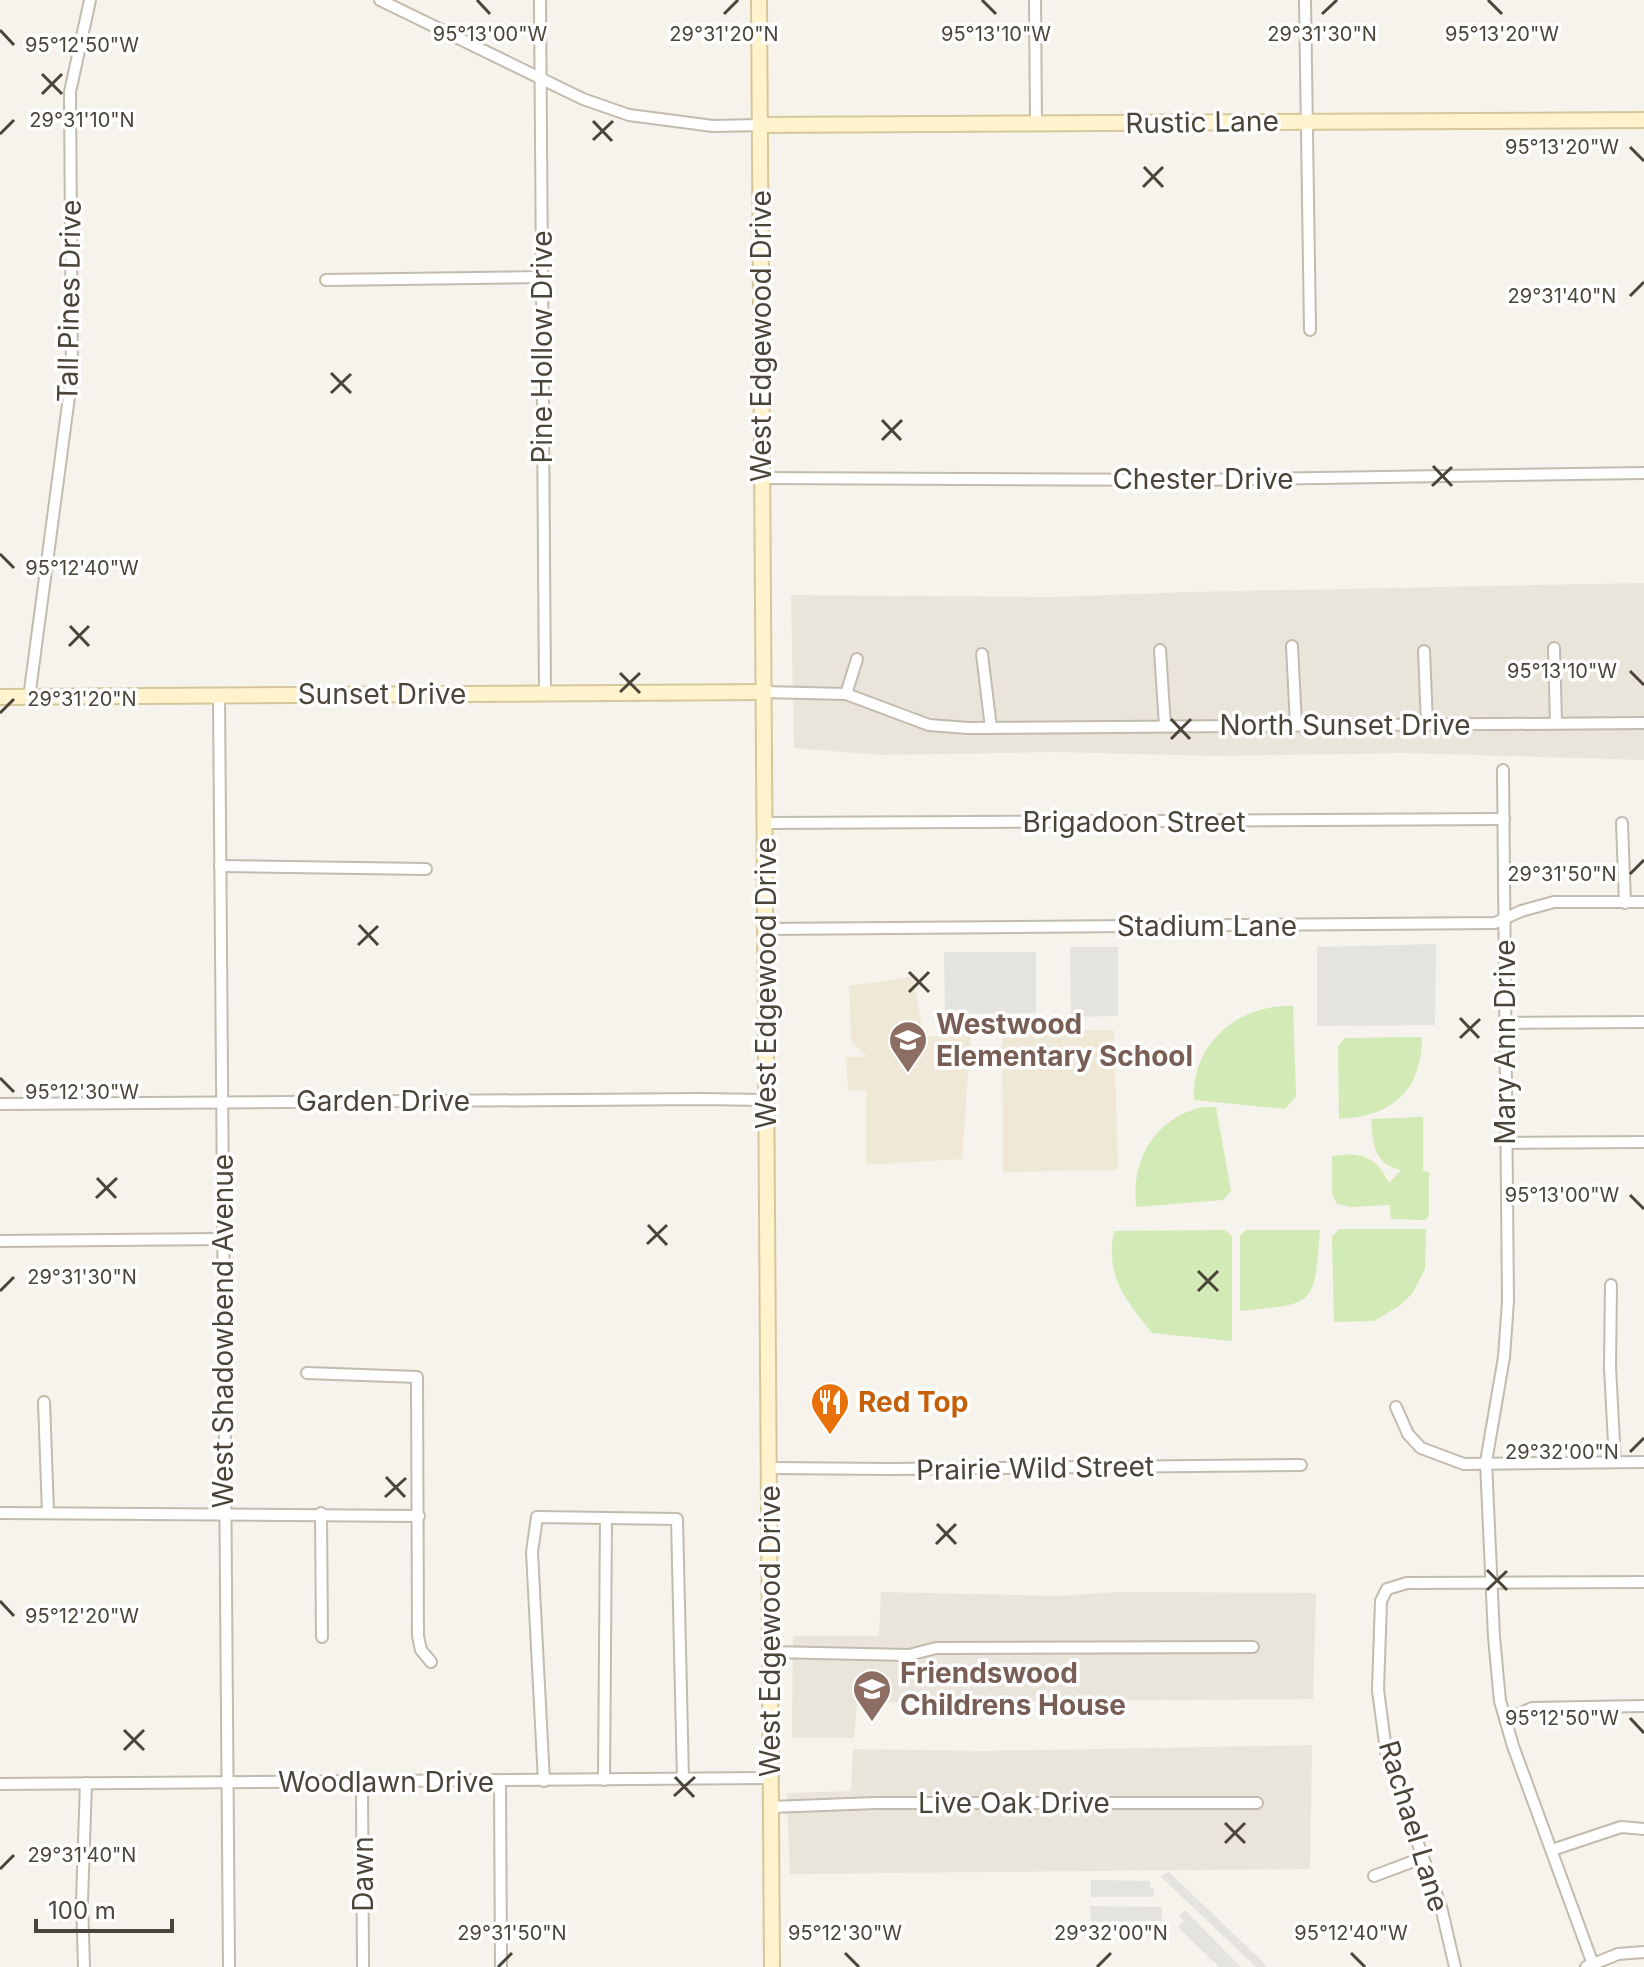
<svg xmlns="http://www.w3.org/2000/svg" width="1644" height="1967" viewBox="0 0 1644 1967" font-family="Inter,sans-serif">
<rect width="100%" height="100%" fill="#f6f3ec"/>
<g fill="#eae5da">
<polygon points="1644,583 1644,760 1404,753 1216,756 1055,752 879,755 794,748 791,595 1054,597 1189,592"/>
<polygon points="881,1592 1057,1596 1118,1592 1316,1593 1313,1699 857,1703 854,1738 792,1738 793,1636 879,1636"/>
<polygon points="1312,1745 1310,1869 790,1874 787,1793 851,1791 853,1749 982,1751"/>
</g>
<g fill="#efe8d6">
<polygon points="913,977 924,1037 971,1034 962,1159 866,1165 866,1091 848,1090 846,1057 868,1057 851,1041 849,986"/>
<polygon points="1002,1030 1114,1030 1118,1170 1003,1172"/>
</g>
<g fill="#d2eab5">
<path d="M 1293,1006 L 1296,1096 L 1285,1109 L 1194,1100 C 1191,1043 1239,1004 1293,1006 Z"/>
<path d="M 1422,1037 C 1422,1091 1391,1117 1339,1119 L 1338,1046 L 1345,1038 Z"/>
<path d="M 1202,1107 L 1216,1107 L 1231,1191 L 1223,1200 L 1136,1207 C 1131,1159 1154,1119 1202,1107 Z"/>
<path d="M 1423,1117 L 1423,1171 L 1429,1172 L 1429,1216 L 1425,1220 L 1391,1219 L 1390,1205 L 1351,1207 L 1337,1204 L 1332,1193 L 1332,1156 C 1361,1151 1377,1157 1389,1183 L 1401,1170 C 1373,1164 1373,1143 1371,1119 Z"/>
<polygon points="1339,1229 1426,1229 1425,1269 1412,1294 1399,1306 1374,1321 1334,1322 1332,1237"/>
<path d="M 1226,1230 L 1232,1237 L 1232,1341 L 1152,1333 C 1125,1299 1105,1277 1114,1231 Z"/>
<path d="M 1246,1230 L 1320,1230 C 1314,1306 1316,1304 1240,1311 L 1240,1236 Z"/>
</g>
<g fill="#e5e3e0">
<polygon points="1436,944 1435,1025 1317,1026 1317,947"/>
<polygon points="1070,947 1118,947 1118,1016 1071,1017"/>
<polygon points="944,952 1036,952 1036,1013 945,1014"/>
<polygon points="1169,1872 1265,1964 1266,1967 1256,1967 1160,1876"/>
<polygon points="1091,1880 1150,1881 1150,1888 1154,1889 1154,1897 1091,1897"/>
<polygon points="1090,1906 1162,1907 1162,1921 1091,1922"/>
<polygon points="1185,1910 1241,1967 1219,1967 1178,1927 1184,1921 1179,1916"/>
</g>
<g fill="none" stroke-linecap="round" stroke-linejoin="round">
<g stroke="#c2bbae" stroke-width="14">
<g id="street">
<polyline points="380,0 583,99 629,115 713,126 760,125"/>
<polyline points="540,0 545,693"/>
<polyline points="1035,0 1036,124"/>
<polyline points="1305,0 1310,330"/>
<polyline points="326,280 542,277"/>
<polyline points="762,478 1194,480 1644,473"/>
<polyline points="1292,646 1296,725"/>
<polyline points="1554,648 1556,723"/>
<polyline points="1160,650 1165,726"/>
<polyline points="1424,651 1427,724"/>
<polyline points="982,654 991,728"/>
<polyline points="764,692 846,694 929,725 968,728 1644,723"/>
<polyline points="846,694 857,659"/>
<polyline points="219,695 229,1967"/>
<polyline points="29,698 72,374 70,92 90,0"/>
<polyline points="1503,770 1508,1301 1504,1357 1486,1462 1494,1637 1500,1701 1513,1746 1594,1967"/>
<polyline points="765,823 1504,819"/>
<polyline points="1622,823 1625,903"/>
<polyline points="220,866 426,869"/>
<polyline points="766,929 1495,923 1521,911 1554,902 1644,902"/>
<polyline points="1505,1023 1644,1022"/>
<polyline points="0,1104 701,1099 767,1100"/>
<polyline points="1506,1143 1644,1142"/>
<polyline points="0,1241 223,1239"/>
<polyline points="1611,1285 1610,1367 1615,1462"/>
<polyline points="307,1373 417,1377 418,1636 421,1650 431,1662"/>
<polyline points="44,1402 48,1513"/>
<polyline points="1396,1407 1408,1434 1421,1448 1464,1464 1644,1462"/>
<polyline points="769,1468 891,1469 1301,1465"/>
<polyline points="0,1513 419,1516"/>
<polyline points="321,1513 322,1637"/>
<polyline points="770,1652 909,1655 936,1648 1253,1647"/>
<polyline points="1506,1720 1532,1708 1644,1706"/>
<polyline points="604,1780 606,1518"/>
<polyline points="500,1781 501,1967"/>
<polyline points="544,1781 532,1552 537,1517 677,1519 683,1779"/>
<polyline points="362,1782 363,1967"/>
<polyline points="0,1784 771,1778"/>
<polyline points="771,1807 876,1803 1257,1803"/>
<polyline points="1552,1850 1621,1827 1644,1829"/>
<polyline points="1374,1876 1422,1858"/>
<polyline points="84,1967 82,1901 86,1783"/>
<polyline points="1455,1967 1441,1907 1387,1758 1378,1690 1381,1601 1387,1589 1407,1583 1644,1582"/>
<polyline points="1586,1967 1618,1954 1644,1952"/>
</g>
</g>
<g stroke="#d6c79b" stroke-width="18">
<g id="secondary">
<polyline points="759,0 772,1967"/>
<polyline points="760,125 1644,120"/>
<polyline points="0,697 764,692"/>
</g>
</g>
<use href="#street" stroke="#fff" stroke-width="10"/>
<use href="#secondary" stroke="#fff3cd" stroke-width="14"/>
</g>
<path fill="none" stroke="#4b4439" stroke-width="3" d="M 477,0 L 490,14M 982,0 L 996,14M 1488,0 L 1502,14M 724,14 L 738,0M 1322,14 L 1337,0M 0,30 L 14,45M 42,74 L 62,94M 42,94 L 62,74M 593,121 L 612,141M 0,134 L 14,120M 593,140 L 613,121M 1630,147 L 1644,161M 1144,167 L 1163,187M 1143,187 L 1163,167M 1630,296 L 1644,282M 331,373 L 351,393M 331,393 L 351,374M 882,420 L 901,440M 882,440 L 902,420M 1433,466 L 1452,486M 1432,486 L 1452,467M 0,554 L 14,568M 70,626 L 89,646M 69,646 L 89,626M 1630,671 L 1644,685M 620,673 L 640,693M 620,692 L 640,673M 0,713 L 14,699M 1171,719 L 1190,739M 1171,739 L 1191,719M 1630,874 L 1644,860M 359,925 L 378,945M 358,945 L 378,926M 909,972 L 929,992M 909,992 L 929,972M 1460,1018 L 1479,1038M 1460,1038 L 1480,1019M 0,1078 L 14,1092M 97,1178 L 116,1198M 1630,1195 L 1644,1209M 96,1198 L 117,1178M 648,1225 L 667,1245M 647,1244 L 667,1225M 1198,1271 L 1218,1291M 0,1291 L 14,1277M 1198,1291 L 1218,1271M 1630,1452 L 1644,1438M 386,1477 L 405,1497M 385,1497 L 406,1478M 937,1524 L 956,1544M 936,1544 L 956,1524M 1487,1570 L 1507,1590M 1487,1590 L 1507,1571M 0,1601 L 14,1616M 1630,1718 L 1644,1733M 124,1730 L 144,1750M 124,1750 L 144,1730M 675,1777 L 694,1797M 674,1796 L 695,1777M 1225,1823 L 1245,1843M 1225,1843 L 1245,1823M 0,1869 L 14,1855M 845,1953 L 859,1967M 1351,1953 L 1365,1967M 498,1967 L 512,1953M 1097,1967 L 1111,1953"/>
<defs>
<g id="school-pin" transform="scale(2)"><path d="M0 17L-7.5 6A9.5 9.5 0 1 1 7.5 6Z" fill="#8d6e63" stroke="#fff"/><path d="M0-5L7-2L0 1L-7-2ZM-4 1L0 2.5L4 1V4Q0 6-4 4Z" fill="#fff"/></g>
<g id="restaurant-pin" transform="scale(2)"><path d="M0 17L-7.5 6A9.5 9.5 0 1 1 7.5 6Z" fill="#e8710a" stroke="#fff"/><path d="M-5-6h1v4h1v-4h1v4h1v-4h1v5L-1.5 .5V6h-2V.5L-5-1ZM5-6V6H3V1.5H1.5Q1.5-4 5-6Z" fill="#fff"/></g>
</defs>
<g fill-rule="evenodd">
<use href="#school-pin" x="908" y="1040"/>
<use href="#restaurant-pin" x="830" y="1402"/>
<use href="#school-pin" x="872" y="1689"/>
</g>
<g text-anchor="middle" stroke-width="7" stroke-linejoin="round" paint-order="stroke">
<g font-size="28" fill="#4b4439" stroke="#fff">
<text transform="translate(1202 122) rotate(-1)" y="10">Rustic Lane</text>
<text transform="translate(69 301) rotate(-89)" y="10">Tall Pines Drive</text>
<text transform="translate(761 336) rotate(-90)" y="10">West Edgewood Drive</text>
<text transform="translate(542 347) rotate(-90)" y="10">Pine Hollow Drive</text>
<text x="1203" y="489">Chester Drive</text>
<text x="382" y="704">Sunset Drive</text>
<text x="1345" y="735">North Sunset Drive</text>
<text x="1134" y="832">Brigadoon Street</text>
<text x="1207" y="936">Stadium Lane</text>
<text transform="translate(766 983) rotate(-90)" y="10">West Edgewood Drive</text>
<text transform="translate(1505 1042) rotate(-90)" y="10">Mary Ann Drive</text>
<text x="383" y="1111">Garden Drive</text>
<text transform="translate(223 1331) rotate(-90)" y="10">West Shadowbend Avenue</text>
<text transform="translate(1035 1468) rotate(-1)" y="10">Prairie Wild Street</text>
<text transform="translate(770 1631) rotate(-90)" y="10">West Edgewood Drive</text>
<text x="386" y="1792">Woodlawn Drive</text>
<text x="1014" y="1813">Live Oak Drive</text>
<text transform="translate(1414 1826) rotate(73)" y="10">Rachael Lane</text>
<text transform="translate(363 1874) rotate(-90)" y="10">Dawn</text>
</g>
<g font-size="28" font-weight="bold" fill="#785e54" stroke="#fff" text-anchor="start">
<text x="936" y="1034">Westwood<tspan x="936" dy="32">Elementary School</tspan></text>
<text x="900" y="1683">Friendswood<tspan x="900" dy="32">Childrens House</tspan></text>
</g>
<g font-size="28" font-weight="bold" fill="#c56008" stroke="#fff" text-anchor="start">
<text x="858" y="1412">Red Top</text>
</g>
</g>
<g font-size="20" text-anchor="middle" fill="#4b4439" stroke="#fff" stroke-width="7" stroke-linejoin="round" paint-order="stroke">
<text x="724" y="41">29°31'20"N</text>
<text x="1322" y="41">29°31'30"N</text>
<text x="490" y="41">95°13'00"W</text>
<text x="996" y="41">95°13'10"W</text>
<text x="1502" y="41">95°13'20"W</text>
<text x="82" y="52">95°12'50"W</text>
<text x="82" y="127">29°31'10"N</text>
<text x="1562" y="154">95°13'20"W</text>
<text x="1562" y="303">29°31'40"N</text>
<text x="82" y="575">95°12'40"W</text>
<text x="1562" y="678">95°13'10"W</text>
<text x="82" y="706">29°31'20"N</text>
<text x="1562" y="881">29°31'50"N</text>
<text x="82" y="1099">95°12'30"W</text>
<text x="1562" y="1202">95°13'00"W</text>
<text x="82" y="1284">29°31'30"N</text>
<text x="1562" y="1459">29°32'00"N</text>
<text x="82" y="1623">95°12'20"W</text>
<text x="1562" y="1725">95°12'50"W</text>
<text x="82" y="1862">29°31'40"N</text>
<text x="845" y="1940">95°12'30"W</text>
<text x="1351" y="1940">95°12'40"W</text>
<text x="512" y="1940">29°31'50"N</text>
<text x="1111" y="1940">29°32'00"N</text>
</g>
<path d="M36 1919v12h136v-12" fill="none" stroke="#4b4439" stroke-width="4"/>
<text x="48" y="1919" font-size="24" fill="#4b4439" stroke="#ffffff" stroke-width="6" paint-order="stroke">100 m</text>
</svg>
